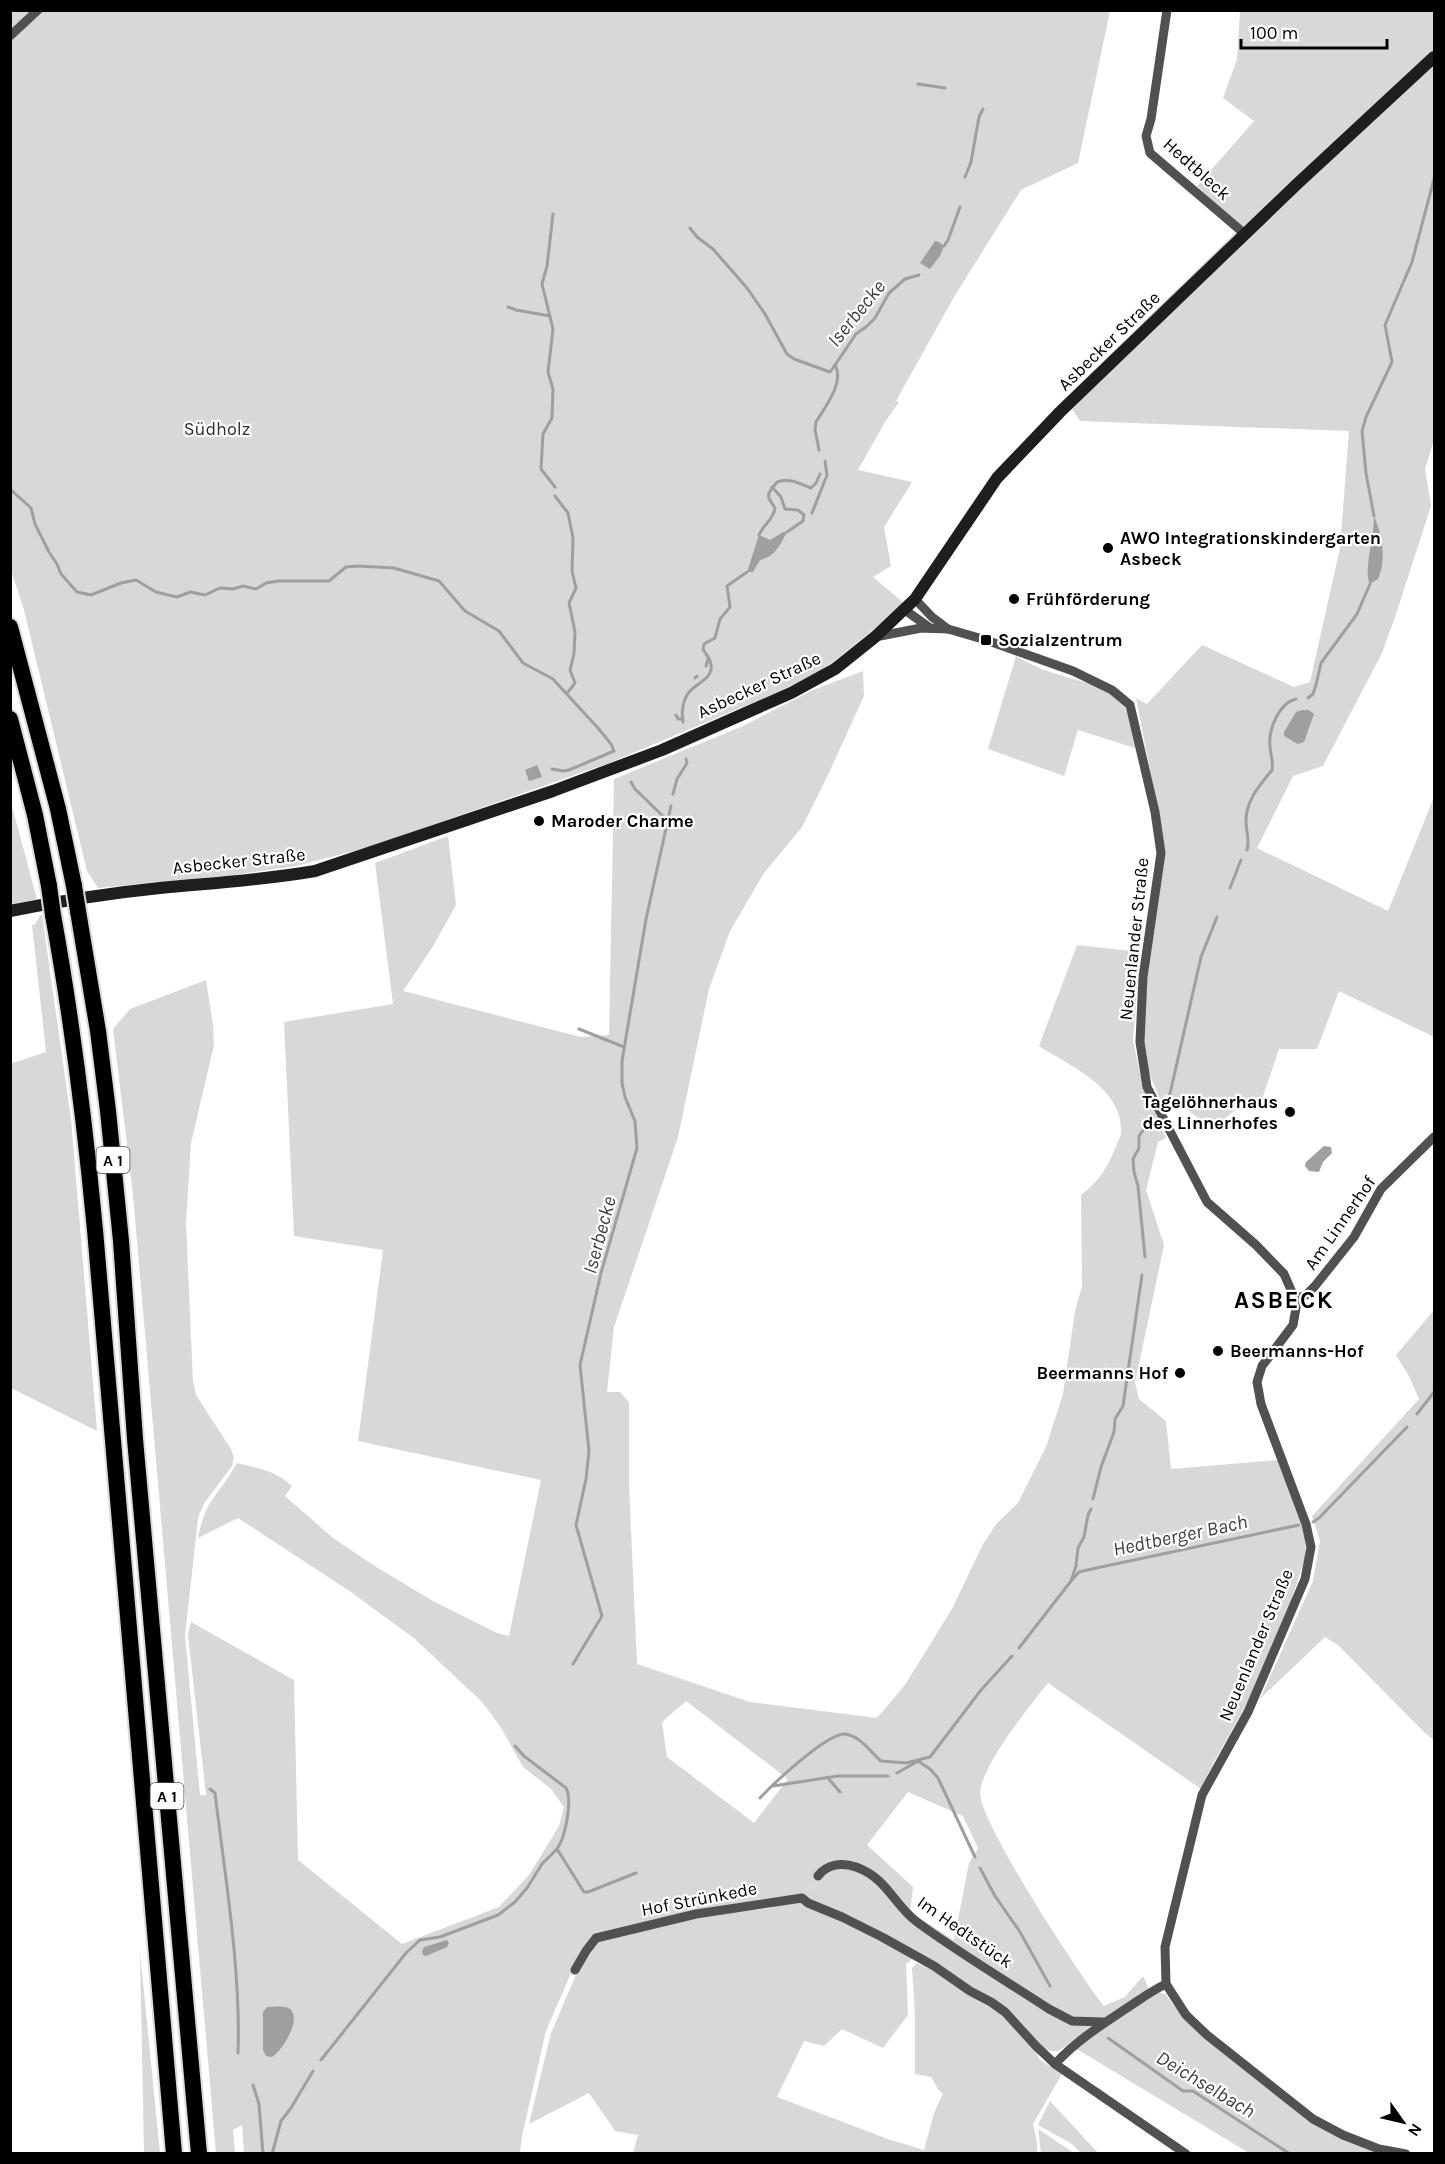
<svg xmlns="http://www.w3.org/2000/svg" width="1445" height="2164" viewBox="0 0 1445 2164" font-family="Karla,sans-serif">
<rect width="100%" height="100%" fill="#fff"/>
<g fill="#d8d8d8" fill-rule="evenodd">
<polygon points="10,11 1110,11 1078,163 1021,190 954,297 896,401 899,402 885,422 858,470 912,482 884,527 891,566 873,577 904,603 897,611 824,669 776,693 609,763 369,847 296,866 234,875 98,888 87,871 24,610 11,570"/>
<polygon points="1240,11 1434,11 1434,440 1425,469 1431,506 1395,617 1382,653 1323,766 1293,776 1257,848 1388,911 1434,797 1434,1037 1339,991 1317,1049 1279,1049 1260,1105 1245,1101 1213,1129 1166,1094 1161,1101 1148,1071 1144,1046 1147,975 1164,853 1162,831 1136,698 1147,704 1202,645 1294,687 1310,682 1340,548 1349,431 1080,421 1072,408 1057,406 1240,228 1197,186 1254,121 1223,98 1237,59"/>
<path d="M 1016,656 C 1030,664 1044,671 1060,675 C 1080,682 1109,685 1123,704 C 1131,716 1134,735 1138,749 L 1078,730 L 1064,776 L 988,749 Z"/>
<path d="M 863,671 L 864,696 L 827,777 L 802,827 L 764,873 L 730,931 L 709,989 L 678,1137 L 614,1327 L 607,1392 L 620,1392 L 629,1402 L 629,1484 L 637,1664 L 750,1702 L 877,1718 L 905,1685 L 952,1609 L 983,1544 L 997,1523 L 1018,1503 L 1046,1447 L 1063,1394 L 1075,1311 L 1082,1287 L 1081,1195 C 1098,1182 1106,1170 1114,1151 C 1116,1145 1120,1139 1121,1133 C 1124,1088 1070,1066 1039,1046 L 1077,945 L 1140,952 L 1133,1040 L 1142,1083 L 1166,1138 L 1158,1142 L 1146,1190 L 1164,1245 L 1135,1383 L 1139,1399 L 1166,1421 L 1171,1469 L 1279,1460 L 1293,1493 L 1306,1541 L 1305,1558 L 1280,1634 L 1251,1696 L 1213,1764 L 1201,1789 L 1048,1683 C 1029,1707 983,1763 980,1792 C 978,1821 1081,1977 1104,2006 L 1125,1997 L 1143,1976 L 1149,1989 L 1119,2013 L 1058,2051 L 1050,2051 L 1039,2046 L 1005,2008 L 918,1954 L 906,1964 L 908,2015 L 883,2048 L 842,2029 L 824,2046 L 804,2041 L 777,2097 L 888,2139 L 924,2150 L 934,2113 L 943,2094 L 938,2089 L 931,2077 L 915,2074 L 915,2016 L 912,1968 L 917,1963 L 942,1975 L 997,2008 L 1036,2050 L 1039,2059 L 1062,2074 L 1033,2124 L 1037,2143 L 1037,2153 L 633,2153 L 638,2135 L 615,2131 L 589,2093 L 529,2124 L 551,2033 L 578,1970 L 598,1940 L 698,1916 L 770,1908 L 770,1901 L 596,1935 L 575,1964 L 546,2031 L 522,2136 L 520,2153 L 244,2153 L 242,2125 L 233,2130 L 235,2153 L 216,2153 L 133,1195 L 113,1029 L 130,1009 L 206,980 L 213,1025 L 214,1045 L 191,1143 L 186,1224 L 193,1381 L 196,1395 L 231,1449 L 234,1458 L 232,1466 L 203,1505 L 198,1518 L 185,1636 L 200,1795 L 206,1795 L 188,1635 L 191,1622 L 294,1680 L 298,1860 L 402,1944 L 499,1907 L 529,1875 L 559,1826 L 564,1807 L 551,1789 L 523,1767 L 500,1726 L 482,1702 L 415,1639 L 351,1592 L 238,1518 L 198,1538 C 205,1499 220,1494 237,1463 C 258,1468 276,1471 292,1486 L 285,1496 L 333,1538 L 373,1565 L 433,1601 L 497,1633 L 509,1636 L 541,1480 L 358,1441 L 383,1250 L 294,1236 L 284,1022 L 393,1004 L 375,863 L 448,836 L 456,905 L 432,948 L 403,991 L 581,1037 L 609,1035 L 614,779 L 743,726 L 813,690 ZM 686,1701 L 788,1779 L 754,1823 L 667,1757 L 662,1722 ZM 908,1792 L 963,1816 L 978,1848 L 969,1863 L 954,1940 L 910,1912 L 913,1887 L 867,1845 Z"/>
<polygon points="10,799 37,899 11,905 10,905"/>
<polygon points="40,915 42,915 71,1119 97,1431 11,1388 11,1061 13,1063 46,1052 32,925 35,925"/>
<polygon points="1434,1310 1434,1740 1424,1732 1338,1645 1325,1637 1260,1699 1313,1581 1320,1541 1312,1516 1419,1399 1409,1376 1396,1355"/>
<polygon points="140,1952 160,2153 144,2153"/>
<polygon points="1157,1992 1165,1994 1186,2021 1212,2044 1306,2119 1377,2150 1375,2154 1249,2153 1075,2048"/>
<polygon points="1050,2101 1098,2153 1081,2153 1072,2144 1038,2125"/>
<polygon points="1038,2129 1074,2153 1041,2153"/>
</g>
<g fill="#9f9f9f">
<polygon points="935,241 939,242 944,246 940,256 930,269 920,263"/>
<path d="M 1374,516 C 1382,535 1387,559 1378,579 L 1370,584 C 1363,572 1375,532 1374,516 Z"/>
<path d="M 783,532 L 787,532 C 780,545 775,557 760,560 L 753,572 L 747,572 L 759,535 L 770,540 Z"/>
<polygon points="1302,710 1309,710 1314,714 1304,742 1298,744 1284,736 1284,732 1296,712"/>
<polygon points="537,765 542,777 529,781 525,770"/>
<polygon points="1324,1146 1331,1147 1332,1153 1323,1162 1319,1172 1309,1171 1305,1166 1306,1162"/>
<polygon points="447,1940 449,1943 447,1947 426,1956 423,1955 422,1952 424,1947"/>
<path d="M 267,2007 C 274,2007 286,2005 291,2010 C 301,2021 282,2051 272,2057 L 266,2056 L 263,2050 L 263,2012 Z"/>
</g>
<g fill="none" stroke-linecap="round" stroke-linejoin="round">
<g stroke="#9f9f9f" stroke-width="3">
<polyline points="918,84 945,88"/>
<polyline points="965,177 971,162 979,117 983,109"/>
<polyline points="553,214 547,266 542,284 553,329 548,372 553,389 552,418 543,434 541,469 555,487"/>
<polyline points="690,228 697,237 713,249 747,288 765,314 787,354 794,359 830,372 835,365"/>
<polyline points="944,246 948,240 960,207"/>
<polyline points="508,307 516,310 550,316"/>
<path d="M 819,450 L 815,429 L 816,422 C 825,407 845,382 835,365 L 856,334 L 866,327 L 875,318 L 889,293 L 905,279 L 919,275"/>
<polyline points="772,487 781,497 785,509 798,510 804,515 803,521 787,532"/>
<polyline points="10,489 31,508 35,524 49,552 57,564 61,574 77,592 91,595 121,583 136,580 156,592 177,597 190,592 205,595 220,588 233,589 243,586 256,589 266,583 278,581 329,581 346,567 358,566 394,568 439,581 465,611 499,631 523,663 553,679 598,728 611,744 614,751 569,770 563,771 552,769"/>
<polyline points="555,496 568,513 573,538 572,571 576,588 569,603 575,632 574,654 570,670 575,683 568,692"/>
<polyline points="812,513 827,475 825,461"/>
<polyline points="1374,516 1366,473 1362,431 1366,417 1392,362 1385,325 1412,262 1434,179"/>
<path d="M 759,535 C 763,525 774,519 775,508 C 766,495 766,495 777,482 C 791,478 798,483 811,488 L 816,483 L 820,474"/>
<polyline points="706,666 708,659"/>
<polyline points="695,678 697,676"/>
<polyline points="1308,698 1313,694 1316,685 1321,663 1357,614 1370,584"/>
<polyline points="676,715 678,719 682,719"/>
<path d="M 683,722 C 681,711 683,698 691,690 C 699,682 716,677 710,661 C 709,657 705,653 703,649 L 704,644 L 715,638 L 720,619 L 730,607 L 727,586 L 747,572"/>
<polyline points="631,782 635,789 667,820"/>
<polyline points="673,794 677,779 687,763 686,759"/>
<path d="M 1247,850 C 1250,841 1246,831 1246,821 C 1246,800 1260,785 1272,770 C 1274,762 1270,754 1270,746 C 1268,730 1279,703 1296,699"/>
<polyline points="1230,888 1241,860"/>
<polyline points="579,1029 624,1047"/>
<polyline points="1169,1098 1201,957 1217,917"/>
<polyline points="1145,1257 1138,1186 1134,1172 1133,1159 1139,1148 1139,1136 1153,1116"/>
<polyline points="1417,1414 1434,1392"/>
<polyline points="1093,1499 1101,1467 1114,1432 1115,1419 1123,1406 1142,1275"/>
<polyline points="1313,1522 1319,1518 1407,1427"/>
<polyline points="1071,1581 1079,1572 1087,1570 1299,1525"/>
<polyline points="1019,1648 1071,1581 1076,1566 1078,1548 1084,1537 1088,1515 1091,1509"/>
<polyline points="573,1664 602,1616 576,1525 586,1479 589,1451 580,1365 601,1273 637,1148 635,1121 625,1097 622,1083 622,1061 646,919 671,806"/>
<path d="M 515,1746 L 524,1756 L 566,1788 C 573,1801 565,1838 557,1849"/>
<polyline points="897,1773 918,1761 930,1769 938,1778 975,1857"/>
<polyline points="827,1777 840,1792"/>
<polyline points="773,1786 838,1776 888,1776"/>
<path d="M 210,1789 L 215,1793 C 225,1876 241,1970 238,2053"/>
<path d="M 760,1798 C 773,1784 827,1733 845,1734 C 861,1736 870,1752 881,1761 L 906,1763 L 930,1757 L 981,1690 L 1012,1656"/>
<polyline points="980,1868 995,1896 1020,1932 1050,1986"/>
<polyline points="1108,2038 1183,2091 1193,2091 1290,2154"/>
<polyline points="321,2060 406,1953 420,1940 440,1937 498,1915 515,1902 527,1888 542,1864 557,1849 584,1892 588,1892 636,1873"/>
<polyline points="253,2085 259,2104 263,2154"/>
<polyline points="272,2154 281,2121 291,2108 313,2071"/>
</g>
<polyline stroke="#d9d9d9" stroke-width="9" stroke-dasharray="9 4.5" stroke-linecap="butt" points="809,1891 818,1876"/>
<g stroke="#dbdbdb" stroke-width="20">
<g id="highway">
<polyline points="10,627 58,809 74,886"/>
<polyline points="10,719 35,815 49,886"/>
<polyline points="78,911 98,1031 108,1111 121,1241 135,1439 199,2154"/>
<path d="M 53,915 C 72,1020 85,1124 95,1230 L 174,2154"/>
</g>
</g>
<g stroke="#515151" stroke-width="9">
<polyline points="1167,10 1151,119 1146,136 1150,153 1246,235"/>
<polyline points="10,36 38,10"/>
<polyline points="915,599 932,617 948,629"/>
<polyline points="905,610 930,628"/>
<polyline points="875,637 921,628 948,629 986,640 1073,671 1112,690 1130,705 1155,812 1161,853 1143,977 1140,1042 1147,1087 1207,1202 1256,1245 1284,1274 1295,1299 1296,1308 1293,1325 1262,1366 1257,1382 1261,1404 1306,1524 1311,1547 1305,1579 1248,1712 1202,1795 1165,1947 1166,1984 1186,2015 1207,2035 1313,2119 1343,2135 1379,2149 1406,2154"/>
<polyline points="1295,1299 1306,1295 1315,1286 1354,1237 1381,1189 1434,1137"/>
<path d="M 818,1876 C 827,1864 842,1862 856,1867 C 887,1878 894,1905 917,1922 C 959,1953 1005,1980 1049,2009 L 1072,2021 L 1104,2022"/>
<polyline points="575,1970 586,1951 596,1938 696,1914 802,1898 808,1903 842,1917 882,1937 934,1966 970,1991 991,2002 1005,2012 1036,2046 1055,2064"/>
<path d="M 1166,1984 C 1153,1990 1142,1998 1130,2006 C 1103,2024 1077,2040 1055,2064 L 1186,2154"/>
</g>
<path stroke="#1e1e1e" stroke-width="12" d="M 10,911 C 60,901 110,893 160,888 C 212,883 264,880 315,871 L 553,791 L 662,750 L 791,693 L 835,669 L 875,637 L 915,599 L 997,478 L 1060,412 L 1296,185 L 1434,57"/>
<use href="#highway" stroke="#000" stroke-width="16"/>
<g stroke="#dbdbdb" stroke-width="20" stroke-linecap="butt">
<g id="highway-bridge">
<polyline points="49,886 53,915"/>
<polyline points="74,886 78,911"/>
</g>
</g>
<use href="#highway-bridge" stroke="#000" stroke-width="16"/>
</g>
<g fill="#000" stroke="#fff" stroke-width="2">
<circle cx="1108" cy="548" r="6"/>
<circle cx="1014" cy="599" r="6"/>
<rect x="980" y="634" width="12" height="12" rx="3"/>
<circle cx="539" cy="821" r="6"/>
<circle cx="1290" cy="1112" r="6"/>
<circle cx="1218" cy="1351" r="6"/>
<circle cx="1180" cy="1373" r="6"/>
</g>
<g text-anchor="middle" stroke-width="4.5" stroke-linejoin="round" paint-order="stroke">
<g fill="#fff" stroke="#4c4c4c" stroke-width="1.5">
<rect x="96.5" y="1147" width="33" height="26" rx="4.5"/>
<rect x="150.5" y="1783" width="33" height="26" rx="4.5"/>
</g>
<g font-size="16" font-weight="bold" fill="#000">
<text x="113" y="1166">A 1</text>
<text x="167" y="1802">A 1</text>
</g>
<g font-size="18" fill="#000" stroke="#fff">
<text transform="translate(1197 169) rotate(42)" y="6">Hedtbleck</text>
<text transform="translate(1109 341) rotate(-44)" y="6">Asbecker Straße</text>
<text transform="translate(759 685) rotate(-25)" y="6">Asbecker Straße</text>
<text transform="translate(239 861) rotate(-6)" y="6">Asbecker Straße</text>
<text transform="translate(1134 939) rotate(-84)" y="6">Neuenlander Straße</text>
<text transform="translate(1340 1223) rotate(-55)" y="6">Am Linnerhof</text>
<text transform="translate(1256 1645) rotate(-67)" y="6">Neuenlander Straße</text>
<text transform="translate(699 1899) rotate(-11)" y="6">Hof Strünkede</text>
<text transform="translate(965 1932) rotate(35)" y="6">Im Hedtstück</text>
</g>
<g font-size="18" fill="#2f2f2f" stroke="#fff">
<text x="217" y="435">Südholz</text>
</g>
<g font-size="18" font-weight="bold" fill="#000" stroke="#fff" text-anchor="start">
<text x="1120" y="544">AWO Integrationskindergarten<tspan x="1120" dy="21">Asbeck</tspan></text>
<text x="1026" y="605">Frühförderung</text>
<text x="998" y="646">Sozialzentrum</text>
<text x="551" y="827">Maroder Charme</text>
<text x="1278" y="1108" text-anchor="end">Tagelöhnerhaus<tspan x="1278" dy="21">des Linnerhofes</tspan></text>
<text x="1230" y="1357">Beermanns-Hof</text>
<text x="1168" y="1379" text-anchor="end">Beermanns Hof</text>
</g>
<g font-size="20" font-style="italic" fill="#404040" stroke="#fff">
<text transform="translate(856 313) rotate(-51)" y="7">Iserbecke</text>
<text transform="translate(599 1235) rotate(-75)" y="7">Iserbecke</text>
<text transform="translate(1180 1535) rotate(-12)" y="7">Hedtberger Bach</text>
<text transform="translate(1206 2084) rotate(31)" y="7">Deichselbach</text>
</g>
<g font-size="24" font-weight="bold" letter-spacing="1.5" fill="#000" stroke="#fff">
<text x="1284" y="1308">ASBECK</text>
</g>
</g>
<rect width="1445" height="2164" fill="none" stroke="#000000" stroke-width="24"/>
<g transform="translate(1403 2122) rotate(124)" stroke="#ffffff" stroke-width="4.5" paint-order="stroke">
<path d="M0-4.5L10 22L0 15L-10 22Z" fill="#000000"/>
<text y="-9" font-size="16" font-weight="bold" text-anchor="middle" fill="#000000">N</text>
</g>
<path d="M1241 39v9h146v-9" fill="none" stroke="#000000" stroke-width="3"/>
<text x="1250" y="39" font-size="18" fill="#000000" stroke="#ffffff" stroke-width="4.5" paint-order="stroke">100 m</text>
</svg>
